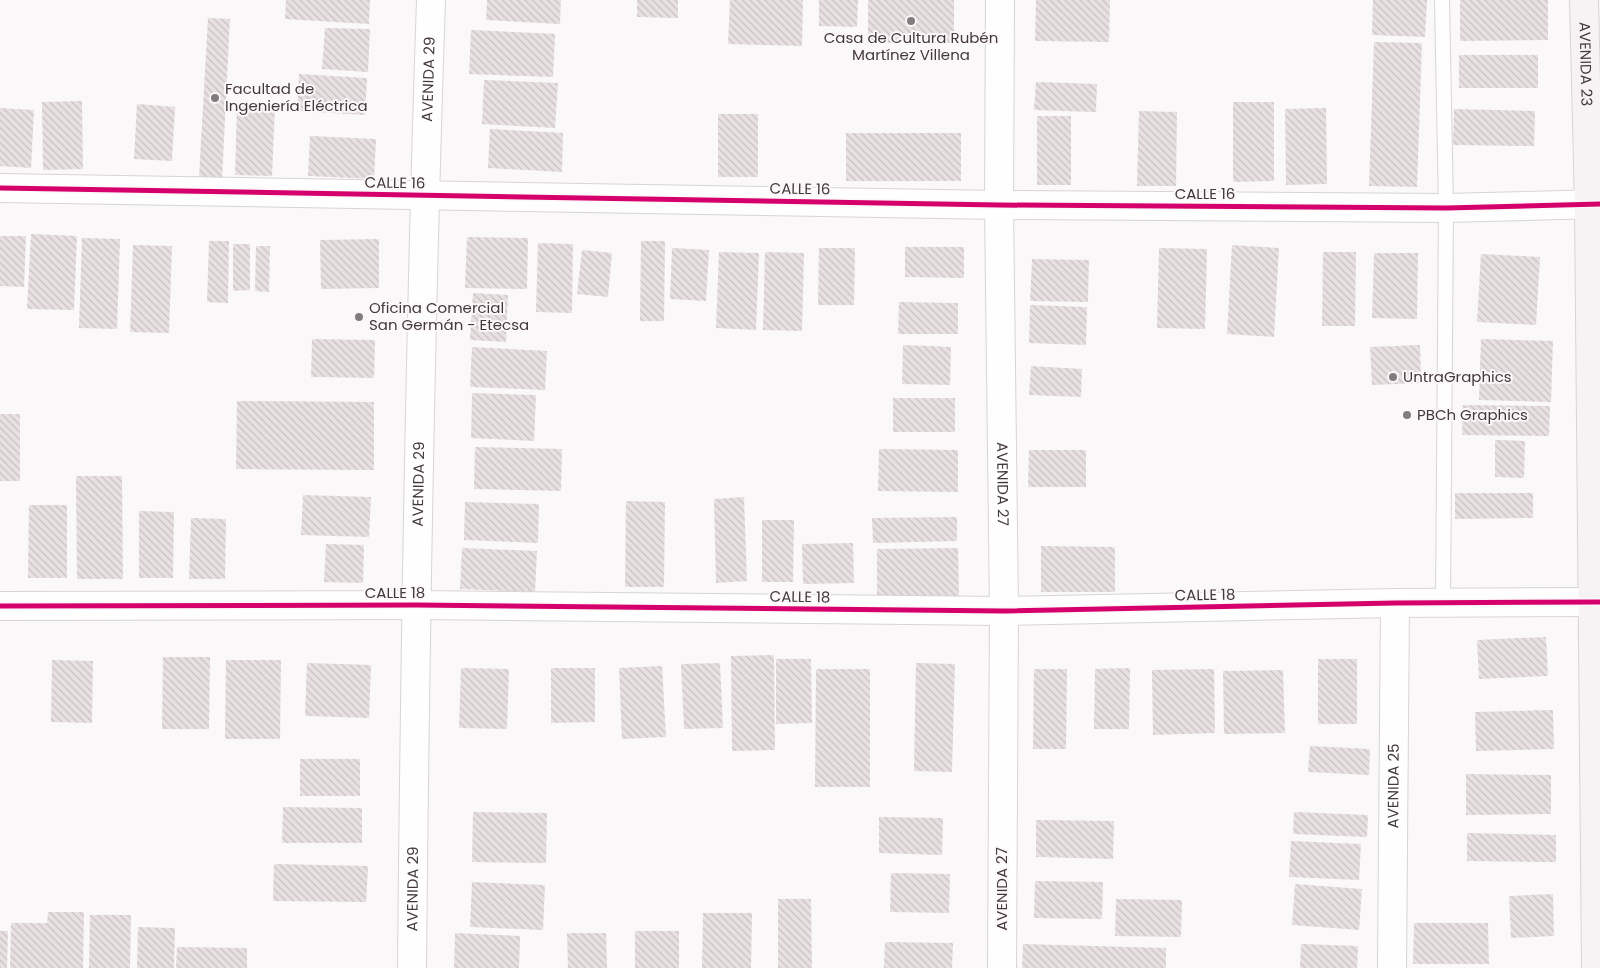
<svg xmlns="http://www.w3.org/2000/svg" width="1600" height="968" viewBox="0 0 1600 968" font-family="Poppins,sans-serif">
<defs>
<pattern id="building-back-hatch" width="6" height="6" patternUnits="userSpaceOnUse" patternTransform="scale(1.25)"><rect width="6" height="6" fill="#e8e0e1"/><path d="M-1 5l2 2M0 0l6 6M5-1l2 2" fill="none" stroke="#c8c1c2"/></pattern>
</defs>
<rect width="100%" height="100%" fill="#fbf8f9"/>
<g fill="url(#building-back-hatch)">
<polygon points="286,0 370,0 369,24 285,19"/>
<polygon points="487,0 561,0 560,24 486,20"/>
<polygon points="637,0 678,0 678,18 637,17"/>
<polygon points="730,0 803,0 802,46 728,44"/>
<polygon points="819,0 858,0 857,27 819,26"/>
<rect x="868" y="0" width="86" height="43"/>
<polygon points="1036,0 1110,0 1109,42 1035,41"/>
<polygon points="1373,0 1427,0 1425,37 1372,35"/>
<polygon points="1460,0 1548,0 1548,40 1460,41"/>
<polygon points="208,18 230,19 222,179 199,178"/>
<polygon points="325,28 370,29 368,72 322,69"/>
<polygon points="471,30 555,34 553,77 469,74"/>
<polygon points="1374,42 1422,43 1417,187 1369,186"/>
<rect x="1459" y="55" width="79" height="33"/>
<polygon points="299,74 367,78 365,115 297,111"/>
<polygon points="484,80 558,83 555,128 482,124"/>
<polygon points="1036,82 1097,84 1096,112 1034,110"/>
<polygon points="82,101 83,169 43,170 42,102"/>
<polygon points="1233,102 1274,102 1274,181 1233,182"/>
<polygon points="137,104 175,107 172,161 134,159"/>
<polygon points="237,105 275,106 272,176 235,175"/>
<polygon points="0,108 34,110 31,168 0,166"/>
<polygon points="1326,108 1327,184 1286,185 1285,109"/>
<polygon points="1454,109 1535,111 1534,146 1453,145"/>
<polygon points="1139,111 1177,112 1176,186 1137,186"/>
<rect x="718" y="114" width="40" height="63"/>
<rect x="1037" y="116" width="34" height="69"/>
<polygon points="490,129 563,133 562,172 488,168"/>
<rect x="846" y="133" width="115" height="48"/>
<polygon points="310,136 376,139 374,179 308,176"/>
<polygon points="31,234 77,236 74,310 27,309"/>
<polygon points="0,236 26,236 24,287 0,286"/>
<polygon points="467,237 528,238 527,289 465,288"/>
<polygon points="82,238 120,239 117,329 79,328"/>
<polygon points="379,239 379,288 321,289 320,240"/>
<polygon points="209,241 229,241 228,303 207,302"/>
<polygon points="641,241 665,241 664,321 640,321"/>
<polygon points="538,243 573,244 572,313 536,312"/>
<polygon points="233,244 250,244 250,290 233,291"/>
<polygon points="133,245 172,246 169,333 130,332"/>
<polygon points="1232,245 1279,248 1274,337 1227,334"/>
<polygon points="256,246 270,246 269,292 255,291"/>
<polygon points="905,247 964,247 964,278 905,277"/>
<polygon points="672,248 709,250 706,301 670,299"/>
<polygon points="819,248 855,248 854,305 818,305"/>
<polygon points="1159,248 1207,249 1205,329 1157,328"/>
<polygon points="582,250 612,253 608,297 577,294"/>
<polygon points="719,252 759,253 756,330 716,328"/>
<polygon points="765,252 804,253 802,331 763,330"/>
<polygon points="1323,252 1356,252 1355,326 1322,326"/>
<polygon points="1374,253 1418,253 1417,319 1372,318"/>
<polygon points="1481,254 1540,257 1536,325 1477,322"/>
<polygon points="1032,259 1089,260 1088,302 1030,301"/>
<polygon points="473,293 508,295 506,342 470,340"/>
<polygon points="899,302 958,303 958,334 898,334"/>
<polygon points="1030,305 1087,307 1086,345 1029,343"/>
<polygon points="312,339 375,340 374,378 311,377"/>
<polygon points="1481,339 1553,341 1551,402 1479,400"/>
<polygon points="903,345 951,347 950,385 902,384"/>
<polygon points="1420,345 1421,383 1372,385 1370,347"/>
<polygon points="472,347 547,351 545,390 470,387"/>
<polygon points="1031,366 1082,369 1081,397 1029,395"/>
<polygon points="472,393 536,395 534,441 471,438"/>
<rect x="893" y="398" width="62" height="34"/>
<polygon points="237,401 374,402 374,470 236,469"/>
<polygon points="1463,405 1550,406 1549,436 1462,435"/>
<rect x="0" y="414" width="20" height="67"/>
<polygon points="1495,440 1525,441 1524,478 1495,477"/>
<polygon points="475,447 562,449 561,491 474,489"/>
<polygon points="879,449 958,450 958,492 878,491"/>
<polygon points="1029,450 1086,450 1086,487 1028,487"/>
<polygon points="76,476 122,476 123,579 77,579"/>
<polygon points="1455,493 1533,493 1533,518 1455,519"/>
<polygon points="303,495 371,497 369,537 301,535"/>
<polygon points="744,497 747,581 716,583 714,499"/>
<polygon points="626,501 665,502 664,587 625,587"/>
<polygon points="465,502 539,504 538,543 464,540"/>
<polygon points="29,505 67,505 67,578 28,578"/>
<polygon points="139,511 174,512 173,578 139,578"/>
<polygon points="957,517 957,541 873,543 872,518"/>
<polygon points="191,518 226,519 225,579 189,579"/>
<polygon points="762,520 794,520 793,582 762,582"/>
<polygon points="853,543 854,583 803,584 802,544"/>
<polygon points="326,544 364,545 363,583 324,582"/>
<polygon points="1041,546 1115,547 1115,592 1041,592"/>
<polygon points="462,548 537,551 535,592 460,589"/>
<polygon points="958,548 959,596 877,597 877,549"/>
<polygon points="1546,637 1548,676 1479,679 1477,640"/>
<polygon points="774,655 775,750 732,751 731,656"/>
<polygon points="163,657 210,657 209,729 162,729"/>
<polygon points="776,659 811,659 812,723 776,724"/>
<rect x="1318" y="659" width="39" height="65"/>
<polygon points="52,660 93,661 92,723 51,722"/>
<polygon points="226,660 281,660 280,739 225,739"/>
<polygon points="307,663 371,665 369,718 305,716"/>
<polygon points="720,663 723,728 684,729 681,664"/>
<polygon points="916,663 955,664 952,772 914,771"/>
<polygon points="662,666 666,737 622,739 619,668"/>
<polygon points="461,668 509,669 507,729 459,728"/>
<polygon points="551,668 595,668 595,722 551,723"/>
<polygon points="1130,668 1129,729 1094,729 1095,669"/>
<polygon points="816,669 870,669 870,787 815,787"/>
<polygon points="1034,669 1067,669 1066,749 1033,749"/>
<polygon points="1214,669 1215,733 1153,735 1152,670"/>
<polygon points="1283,670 1285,733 1224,734 1223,671"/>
<polygon points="1553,710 1554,749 1476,751 1475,712"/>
<polygon points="1310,746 1370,749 1369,775 1308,772"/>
<rect x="300" y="759" width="60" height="37"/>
<polygon points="1466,774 1551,775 1551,814 1466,815"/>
<polygon points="283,807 362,808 362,843 282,843"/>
<polygon points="473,812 547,813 546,863 472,862"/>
<polygon points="1294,812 1368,815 1367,837 1293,834"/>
<polygon points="879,817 943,818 942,855 879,853"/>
<polygon points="1036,820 1114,821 1113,859 1036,857"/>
<polygon points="1467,833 1556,835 1556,862 1467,861"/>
<polygon points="1291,841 1361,844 1359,880 1289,877"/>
<polygon points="274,864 368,866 366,902 273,901"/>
<polygon points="891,873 950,874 949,913 890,912"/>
<polygon points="1035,881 1103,882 1102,919 1034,918"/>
<polygon points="472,882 545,885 543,930 470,927"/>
<polygon points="1295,884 1362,889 1359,930 1292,925"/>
<polygon points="1553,894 1554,936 1511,938 1509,896"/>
<polygon points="778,899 811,899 812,968 778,968"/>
<polygon points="1116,899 1182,900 1181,937 1115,936"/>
<polygon points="48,912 84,912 83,968 10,968 11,923 47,923"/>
<polygon points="703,913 752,913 751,968 702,968"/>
<polygon points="90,915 131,915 130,968 89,968"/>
<polygon points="1414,923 1488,923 1489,964 1413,964"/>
<polygon points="138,927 175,928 174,968 137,968"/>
<polygon points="0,931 8,931 7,968 0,968"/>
<rect x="635" y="931" width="44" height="37"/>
<polygon points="455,933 520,936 519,968 454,968"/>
<polygon points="567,933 606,933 607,968 568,968"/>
<polygon points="885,942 953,943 952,968 884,968"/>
<polygon points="1023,944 1166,948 1166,968 1022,968"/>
<polygon points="1301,944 1358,946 1357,968 1300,968"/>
<polygon points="177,947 247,948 247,968 176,968"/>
</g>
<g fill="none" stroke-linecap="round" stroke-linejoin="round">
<g stroke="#d9d3d4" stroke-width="16">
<polyline id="service" points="1442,0 1446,208 1443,603"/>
</g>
<g stroke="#d9d3d4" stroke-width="30">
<g id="minor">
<path id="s1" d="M 1000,0 L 999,205 L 1004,611 L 1002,968"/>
<polyline points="0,188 999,205 1446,208 1600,204"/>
<polyline points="0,606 416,605 1004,611 1395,603 1600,602"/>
<path id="s2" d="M 1392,968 L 1395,603"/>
</g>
</g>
<g stroke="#d9d3d4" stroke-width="30">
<g id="tertiary">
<path id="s3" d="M 412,968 C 415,645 420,323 431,0"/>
</g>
</g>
<g stroke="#d9d3d4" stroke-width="30">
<g id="secondary">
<path id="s4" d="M 1584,0 L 1589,206 L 1596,968"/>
</g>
</g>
<use href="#service" stroke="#fefefe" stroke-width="14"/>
<use href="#minor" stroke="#fefefe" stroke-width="28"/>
<use href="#tertiary" stroke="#fefefe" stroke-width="28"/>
<use href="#secondary" stroke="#f7f2f3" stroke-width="28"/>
<g stroke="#fcf7f8" stroke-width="8">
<g id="cycleway">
<polyline points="0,188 999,205 1446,208 1600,204"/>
<polyline points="0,606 416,605 1004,611 1395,603 1600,602"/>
</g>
</g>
<use href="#cycleway" stroke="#d6006c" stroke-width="5"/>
</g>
<g fill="#837c7e" stroke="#fcf7f8" stroke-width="2">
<circle cx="911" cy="21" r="5"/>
<circle cx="215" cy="98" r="5"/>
<circle cx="359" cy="317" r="5"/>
<circle cx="1393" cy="377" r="5"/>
<circle cx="1407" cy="415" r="5"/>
</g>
<g text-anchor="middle" stroke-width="4" stroke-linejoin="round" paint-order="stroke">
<g font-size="15" fill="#42393b" stroke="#fcf7f8" text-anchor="start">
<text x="911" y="43" text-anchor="middle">Casa de Cultura Rubén<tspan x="911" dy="17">Martínez Villena</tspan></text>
<text x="225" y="94">Facultad de<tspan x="225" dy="17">Ingeniería Eléctrica</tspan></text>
<text x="369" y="313">Oficina Comercial<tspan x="369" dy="17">San Germán - Etecsa</tspan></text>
<text x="1403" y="382">UntraGraphics</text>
<text x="1417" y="420">PBCh Graphics</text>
</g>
<g font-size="15" fill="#42393b" stroke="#fcf7f8">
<text dy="5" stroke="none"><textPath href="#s4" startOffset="64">AVENIDA 23</textPath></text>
<text dy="5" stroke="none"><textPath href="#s3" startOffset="889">AVENIDA 29</textPath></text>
<text transform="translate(395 183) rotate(1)" y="5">CALLE 16</text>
<text transform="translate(800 189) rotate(1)" y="5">CALLE 16</text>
<text x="1205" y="199">CALLE 16</text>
<text dy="5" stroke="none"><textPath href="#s3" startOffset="484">AVENIDA 29</textPath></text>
<text dy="5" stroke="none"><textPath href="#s1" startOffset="484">AVENIDA 27</textPath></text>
<text x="395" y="598">CALLE 18</text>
<text transform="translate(1205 595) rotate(-1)" y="5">CALLE 18</text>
<text transform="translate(800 597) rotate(1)" y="5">CALLE 18</text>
<text dy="5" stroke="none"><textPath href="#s2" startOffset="182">AVENIDA 25</textPath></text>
<text dy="5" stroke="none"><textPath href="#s3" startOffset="79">AVENIDA 29</textPath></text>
<text transform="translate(1002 889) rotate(-90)" y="5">AVENIDA 27</text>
</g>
</g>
</svg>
